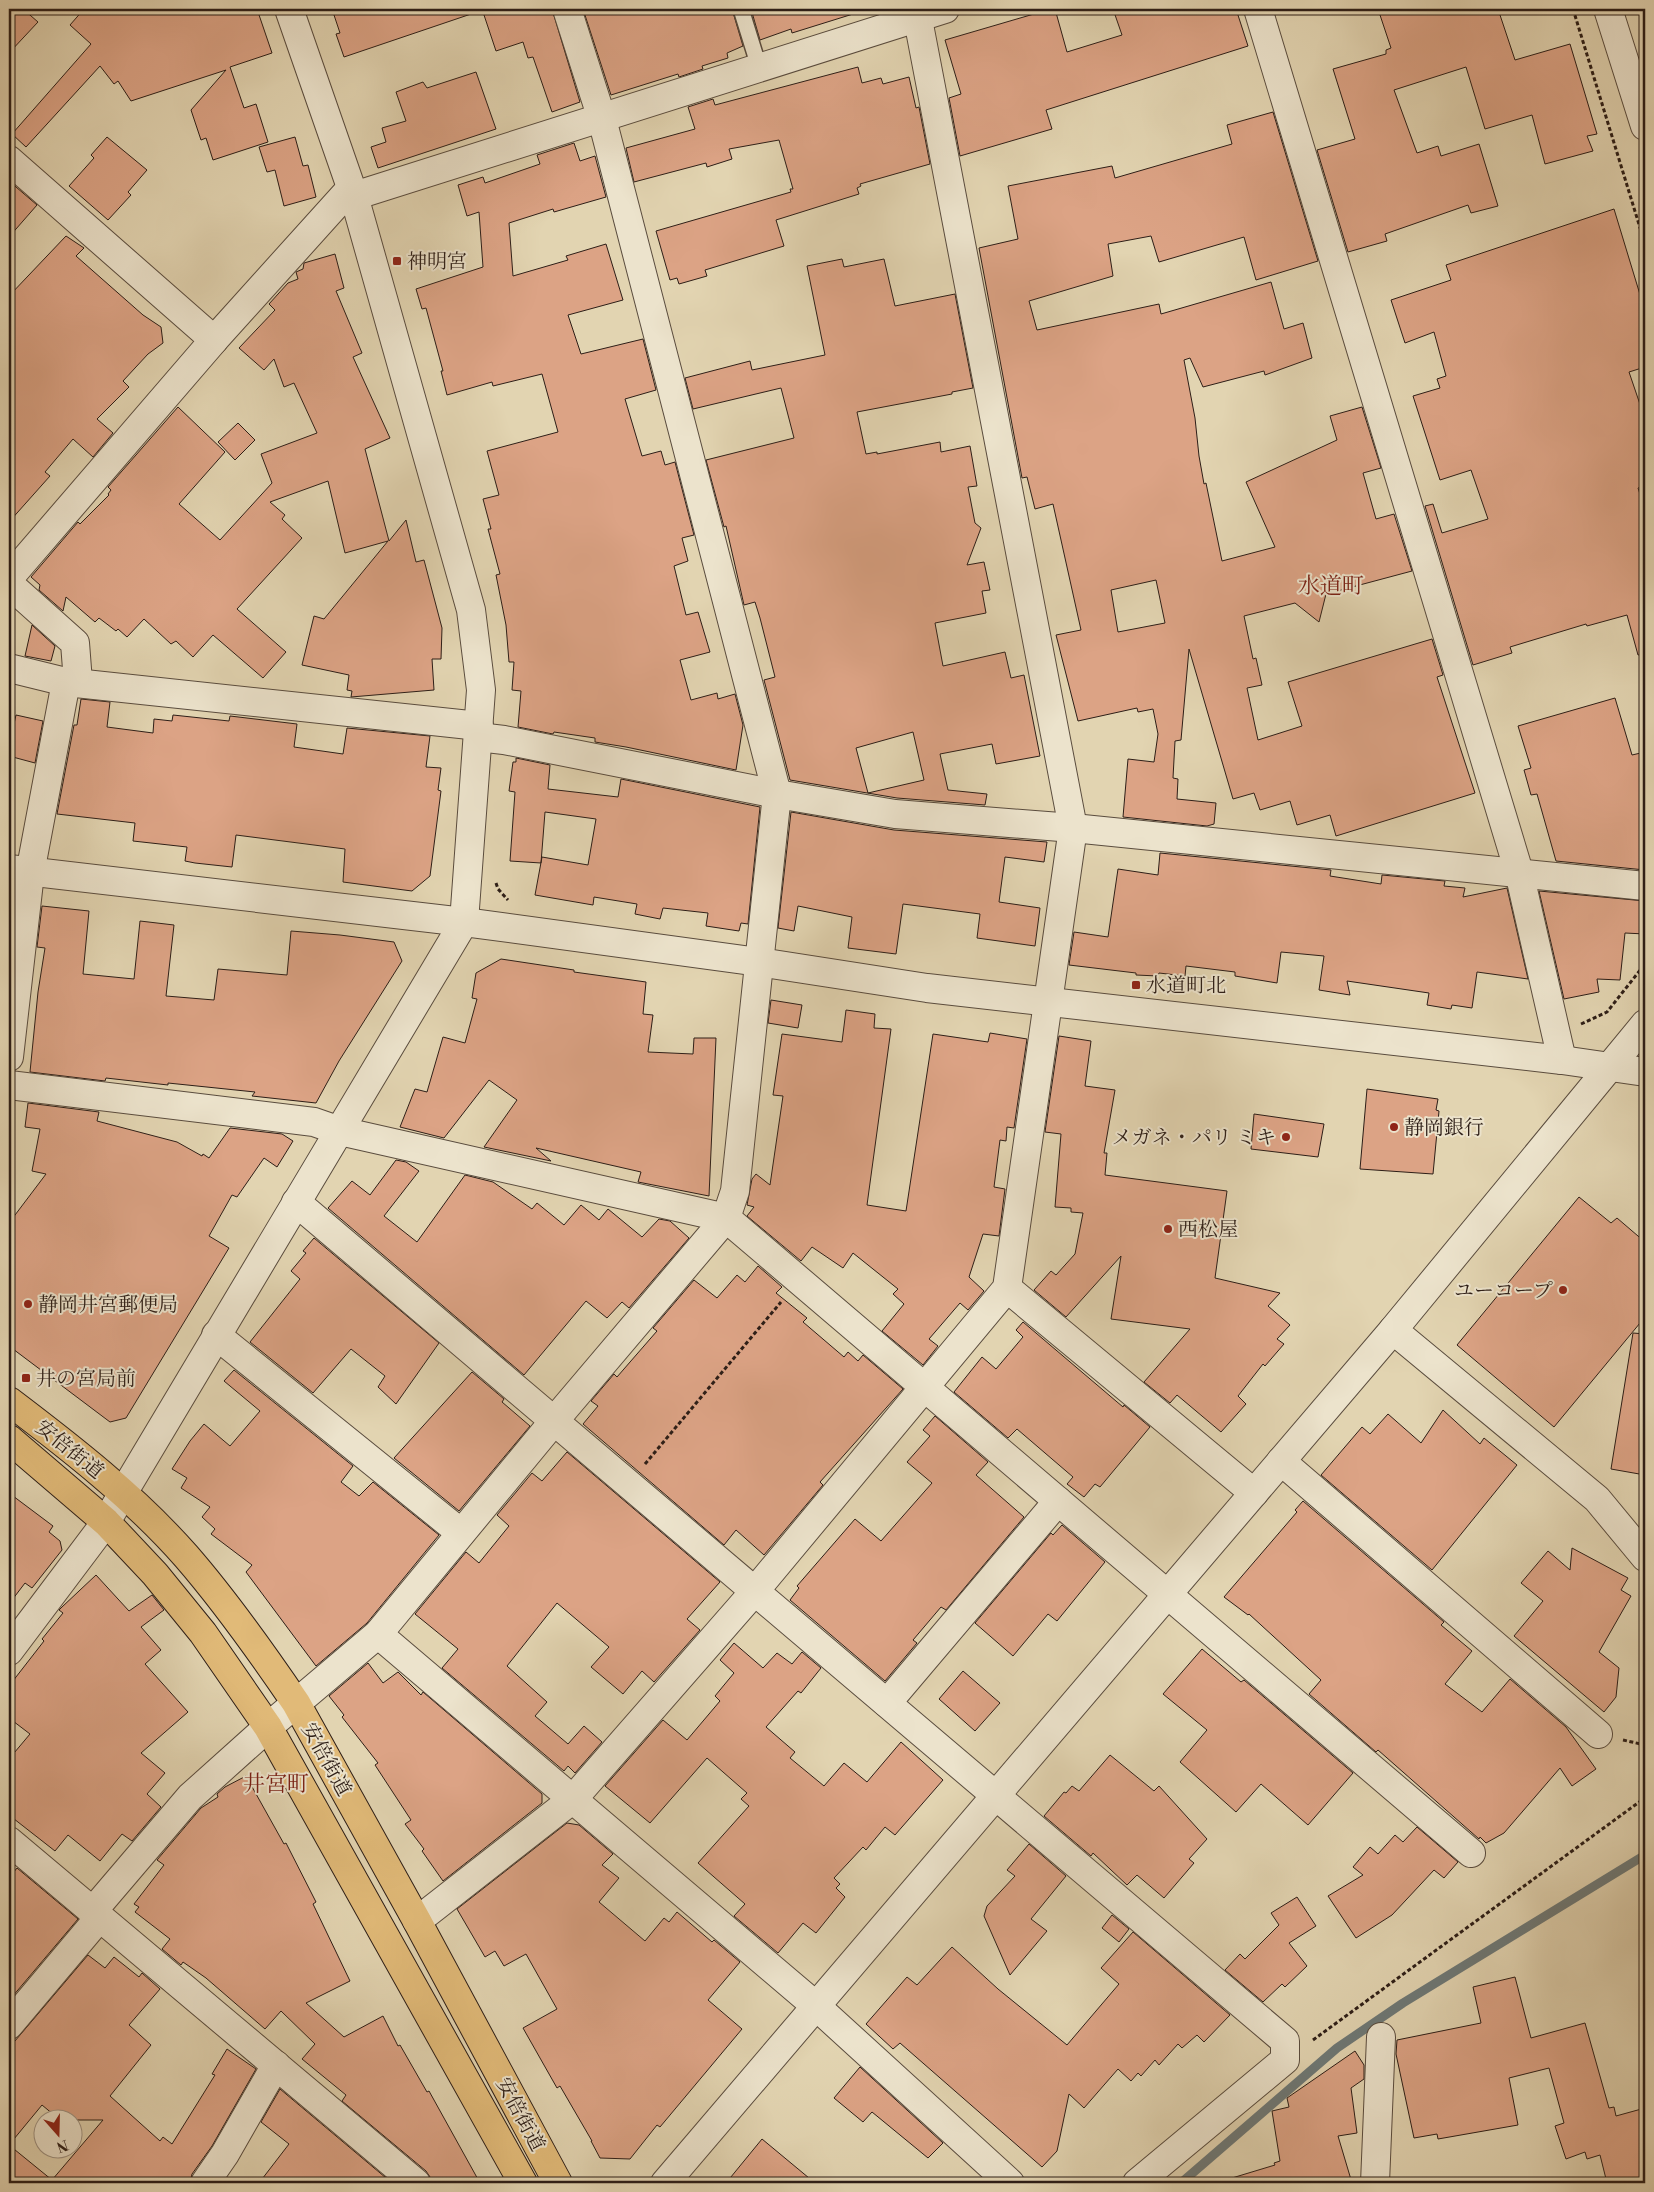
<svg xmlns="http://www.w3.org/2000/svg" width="1654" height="2192" viewBox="0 0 1654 2192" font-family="'Libre Bodoni','Noto Serif JP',serif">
<rect width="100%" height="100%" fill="#e2d4b1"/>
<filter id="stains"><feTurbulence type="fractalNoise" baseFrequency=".004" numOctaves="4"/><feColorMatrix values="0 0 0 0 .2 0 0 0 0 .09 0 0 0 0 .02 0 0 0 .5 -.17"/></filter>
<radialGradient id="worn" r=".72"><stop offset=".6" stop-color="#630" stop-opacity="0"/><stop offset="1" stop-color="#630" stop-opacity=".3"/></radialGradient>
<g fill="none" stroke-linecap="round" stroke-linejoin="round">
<polyline stroke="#6e7977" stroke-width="9" points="1181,2183 1337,2048 1403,2003 1645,1855"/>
</g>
<g fill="#dca385" stroke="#2d1e17" fill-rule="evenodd">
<polygon points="9,9 23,9 38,22 9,53"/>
<polygon points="84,9 257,9 272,53 230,67 244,108 256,104 268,142 213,160 206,138 201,140 191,110 226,70 131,101 118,81 114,84 100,66 26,147 12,134 91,44 70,25"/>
<polygon points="332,9 473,9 474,13 344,57 336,34 340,33"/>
<polygon points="482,9 552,9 580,102 552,112 533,57 528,58 523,42 496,51"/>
<polygon points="583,9 732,9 743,46 727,53 728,58 702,66 703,69 679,77 678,74 611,95"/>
<polygon points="751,9 852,9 853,14 792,33 791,29 760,40"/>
<polygon points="1051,9 1055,9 1067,52 1122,35 1113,9 1236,9 1248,46 1046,110 1052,129 960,156 949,98 961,94 945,40"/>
<polygon points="1378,9 1498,9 1515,60 1570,44 1597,134 1587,136 1593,151 1545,164 1532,115 1485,129 1466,67 1394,90 1417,153 1438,146 1441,156 1479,144 1498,206 1471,213 1468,205 1385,234 1387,241 1348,252 1317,150 1355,139 1333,69 1386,54 1386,50 1391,48"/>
<polygon points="858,67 862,83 881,78 883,84 909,77 916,108 919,107 930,164 860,184 861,186 857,188 859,194 776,220 784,246 705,270 707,276 679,284 677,278 670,280 656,231 791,192 790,189 793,189 779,140 729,149 732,159 707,167 706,163 634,182 626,148 695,129 688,107 713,99 715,105"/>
<polygon points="476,72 496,129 378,168 371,147 386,142 382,128 406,121 396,92 423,82 427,88"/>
<path d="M 1273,112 L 1318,261 L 1256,280 L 1244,237 L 1159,262 L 1151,236 L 1108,244 L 1113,276 L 1029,301 L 1037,330 L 1159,304 L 1161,314 L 1271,282 L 1284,329 L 1303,323 L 1312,358 L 1265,375 L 1264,371 L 1203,387 L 1190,358 L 1184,360 L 1195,418 L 1199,456 L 1204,484 L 1206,483 L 1222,561 L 1275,547 L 1246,482 L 1337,440 L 1330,416 L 1362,407 L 1381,468 L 1363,473 L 1376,519 L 1394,514 L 1412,571 L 1326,594 L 1319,622 L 1295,603 L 1244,616 L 1253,659 L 1256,658 L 1262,685 L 1247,688 L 1258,740 L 1302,726 L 1288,682 L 1432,639 L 1443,675 L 1437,677 L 1475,793 L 1336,836 L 1330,815 L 1297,825 L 1290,801 L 1260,810 L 1254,793 L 1233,799 L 1189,649 L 1181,740 L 1175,741 L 1173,778 L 1178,779 L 1177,799 L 1216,803 L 1214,824 L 1207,826 L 1123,817 L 1128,759 L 1154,762 L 1158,734 L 1153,709 L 1138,712 L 1137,708 L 1078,721 L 1056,635 L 1081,630 L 1053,504 L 1035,509 L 1027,477 L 1022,478 L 979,248 L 1018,239 L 1008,186 L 1112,166 L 1115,178 L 1232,144 L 1227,125 ZM 1156,580 L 1165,623 L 1118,632 L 1111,590 Z"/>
<polygon points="107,137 147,170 128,192 131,195 108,220 69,186 94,158 91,155"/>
<polygon points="295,137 303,166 308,165 316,197 284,206 275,170 267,172 259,147"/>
<polygon points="574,143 580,161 595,156 606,197 554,212 553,209 509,223 513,276 568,260 566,256 606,244 623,300 568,315 581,354 643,339 656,390 625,399 642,456 661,451 665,465 675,462 694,535 682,538 688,561 674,566 686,615 698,612 710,652 680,660 691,700 717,693 718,699 735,694 743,725 736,770 626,747 595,742 595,738 554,732 553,734 518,727 521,691 512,690 514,662 509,662 506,625 496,575 500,574 488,529 491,529 483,499 499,495 487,451 558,432 542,374 493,386 492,382 447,395 441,371 443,371 426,308 422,309 416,289 483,267 479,212 467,216 458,185 483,177 485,183 540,164 537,155"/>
<polygon points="9,181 37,205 9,237"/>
<polygon points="1614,209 1645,311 1645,367 1629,372 1645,419 1645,485 1638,488 1645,510 1645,654 1638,655 1627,615 1587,626 1586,624 1510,647 1512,653 1473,665 1425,506 1433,504 1442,533 1488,519 1471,470 1440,480 1413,396 1440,388 1437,379 1446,376 1434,332 1405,343 1391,300 1451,280 1446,265"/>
<polygon points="66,236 84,248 76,256 143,315 161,327 163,343 148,354 123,381 129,387 97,419 113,433 93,457 73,439 45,472 50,476 9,522 9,296"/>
<polygon points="335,254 344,288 336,291 362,353 353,357 390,438 365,449 389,541 406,520 416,562 424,560 442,628 441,659 432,659 434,690 351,697 352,691 347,690 349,675 302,665 314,616 324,619 388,541 345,553 328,481 270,502 285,515 282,519 302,538 237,609 286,652 263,678 213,635 193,657 176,641 171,644 144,619 127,637 118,629 116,631 99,618 95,622 66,597 63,611 39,590 40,585 31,577 78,522 80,524 109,495 108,494 111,490 108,487 178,407 225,452 179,504 220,540 272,483 261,454 317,433 294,383 284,387 274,359 264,370 239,348 275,310 269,304 288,283 298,279 296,272 303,269 304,263"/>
<path d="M 842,259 L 844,267 L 884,259 L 895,306 L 955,294 L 973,388 L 952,392 L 952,394 L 857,412 L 866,454 L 877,452 L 877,454 L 940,442 L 941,452 L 970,446 L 977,486 L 968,487 L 975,523 L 981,528 L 967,565 L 984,562 L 990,590 L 982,591 L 986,613 L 935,623 L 943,666 L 1005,652 L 1011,678 L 1024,675 L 1040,756 L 996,764 L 992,744 L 940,754 L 948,790 L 987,794 L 985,805 L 897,798 L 790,780 L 764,680 L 775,677 L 760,618 L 755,602 L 744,605 L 726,526 L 724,527 L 706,460 L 794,438 L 781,388 L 693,409 L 685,378 L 750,361 L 752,370 L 825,355 L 807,266 ZM 913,732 L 924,780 L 868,793 L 856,748 Z"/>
<polygon points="238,423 255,440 235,460 218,442"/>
<polygon points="32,625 55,646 51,661 25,656"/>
<polygon points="1615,698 1632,755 1645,752 1645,870 1556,861 1537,794 1531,795 1524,770 1531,768 1518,726"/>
<polygon points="81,699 110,702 107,727 153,733 154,719 172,721 173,715 229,721 230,716 297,724 294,747 343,754 347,728 430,736 426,767 441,768 438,790 441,791 430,876 412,891 343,882 345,849 236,835 232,867 195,863 185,861 187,847 133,841 135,823 57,814 74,725 77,725"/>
<polygon points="16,715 43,721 35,763 9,756 9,746"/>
<polygon points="516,758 550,765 548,789 618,797 621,779 760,807 748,924 741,923 739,931 706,926 708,913 663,908 660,919 635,914 637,904 594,897 593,905 535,895 542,857 588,865 596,819 545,812 541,863 510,861 515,792 509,791 513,762 516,762"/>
<polygon points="791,812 894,830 1047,842 1044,862 1005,857 999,902 1040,908 1035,946 977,938 980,914 903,904 896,954 848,948 852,917 798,906 794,931 778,928"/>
<polygon points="1160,853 1331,870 1330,876 1381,884 1382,875 1445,881 1444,886 1465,888 1463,897 1507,888 1528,979 1477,972 1472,1008 1452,1005 1451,1009 1427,1005 1429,993 1347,981 1350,995 1319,990 1324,956 1281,952 1277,983 1235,976 1235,972 1186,966 1185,976 1159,973 1158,976 1136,975 1136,973 1069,965 1074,932 1108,937 1118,869 1158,875"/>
<polygon points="1539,891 1645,901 1645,934 1625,933 1620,980 1597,979 1599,992 1564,999"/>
<polygon points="42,906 89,911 83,974 134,979 140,921 174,925 166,996 214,1000 218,969 287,975 291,931 340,935 394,942 402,961 339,1061 316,1103 252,1096 255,1092 168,1083 168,1085 106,1078 105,1081 30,1072 38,992 45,948 37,947"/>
<polygon points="501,959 574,970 574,972 646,982 643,1014 653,1015 648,1052 693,1054 694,1038 716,1038 709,1196 638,1182 641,1172 536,1148 551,1161 484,1147 517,1100 489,1080 444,1138 400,1127 415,1089 427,1092 443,1037 465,1043 477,999 472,998 476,973"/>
<polygon points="771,1000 802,1005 798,1028 768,1023"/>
<polygon points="846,1010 875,1014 874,1028 891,1029 867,1205 906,1211 933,1034 988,1042 990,1033 1027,1039 1014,1128 1007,1127 1006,1141 1000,1140 994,1187 1005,1189 999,1236 983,1234 969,1277 984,1291 968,1310 960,1303 929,1339 938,1346 923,1365 882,1331 904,1304 893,1294 898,1289 853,1253 843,1268 812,1247 801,1261 747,1216 754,1207 747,1205 752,1179 756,1174 770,1185 783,1096 773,1095 782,1034 842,1042"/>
<polygon points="1059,1036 1091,1041 1085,1086 1115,1090 1104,1153 1107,1153 1105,1175 1227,1191 1215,1278 1280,1293 1268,1306 1290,1325 1277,1339 1284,1344 1265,1366 1263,1364 1238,1396 1246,1404 1221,1432 1177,1395 1170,1403 1144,1382 1190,1329 1111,1319 1121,1256 1066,1317 1034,1290 1051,1271 1056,1275 1075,1254 1083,1213 1071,1212 1071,1208 1055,1207 1061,1134 1045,1132"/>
<polygon points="1367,1089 1438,1099 1436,1110 1439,1111 1433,1174 1360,1169"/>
<polygon points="28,1103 99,1112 97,1121 177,1142 202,1156 203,1154 209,1158 230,1128 282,1134 293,1141 277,1167 264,1158 237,1197 232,1195 209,1236 229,1248 126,1418 110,1422 9,1346 9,1223 46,1174 32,1171 40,1129 25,1127"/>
<polygon points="1254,1114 1324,1124 1318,1157 1251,1149"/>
<polygon points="396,1160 406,1162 419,1171 384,1216 417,1242 465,1175 493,1182 532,1209 537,1203 564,1225 581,1205 599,1220 608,1209 642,1237 659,1219 670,1221 689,1238 629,1308 622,1302 607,1318 586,1301 524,1375 328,1208 352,1181 370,1195"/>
<polygon points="1579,1197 1611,1223 1617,1218 1645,1242 1645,1317 1554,1427 1457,1345"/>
<polygon points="314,1238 439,1343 396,1404 378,1387 385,1376 351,1349 313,1393 250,1342 300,1279 291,1271 306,1253 303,1251"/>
<polygon points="758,1266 782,1287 776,1293 807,1318 803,1322 844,1357 848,1352 858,1361 863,1355 903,1389 820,1482 823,1485 764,1555 736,1530 724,1545 583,1424 598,1406 591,1401 614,1374 617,1377 657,1331 653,1328 694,1280 717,1298 737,1275 745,1282"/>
<polygon points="1023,1322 1123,1407 1124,1405 1150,1427 1100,1487 1095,1484 1084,1497 1067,1484 1073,1477 1017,1429 1008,1438 954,1392 982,1357 996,1369 1023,1337 1016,1330"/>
<polygon points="1633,1333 1645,1334 1645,1475 1611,1469"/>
<polygon points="234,1370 353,1466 341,1482 359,1496 373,1482 439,1535 367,1623 316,1666 246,1572 252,1565 211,1534 215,1529 202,1517 210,1507 181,1488 187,1478 172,1469 190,1441 204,1424 230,1446 260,1411 224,1381"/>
<polygon points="472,1372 504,1399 502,1402 530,1426 459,1511 394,1458"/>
<polygon points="1443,1410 1480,1444 1484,1438 1517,1465 1432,1570 1321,1475 1362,1427 1370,1434 1388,1414 1421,1443"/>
<polygon points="935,1416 988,1462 976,1475 1024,1517 946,1610 941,1607 913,1640 917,1643 885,1681 790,1600 799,1588 797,1586 855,1519 881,1541 932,1483 907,1462 930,1436 923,1430"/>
<polygon points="567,1452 720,1582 687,1619 700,1630 654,1682 642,1671 623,1694 591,1667 609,1647 557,1603 507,1666 547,1702 535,1716 568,1744 584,1726 602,1742 575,1773 568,1766 564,1771 442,1668 458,1649 415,1614 466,1552 479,1563 509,1526 497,1515 532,1473 542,1481"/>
<polygon points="9,1493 53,1526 49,1532 60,1541 62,1550 32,1588 25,1583 9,1604"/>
<polygon points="1303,1501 1444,1622 1441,1625 1472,1651 1445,1684 1482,1712 1510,1679 1566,1727 1596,1769 1572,1786 1560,1768 1504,1833 1486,1843 1480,1837 1479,1839 1378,1750 1376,1752 1309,1694 1321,1680 1249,1614 1248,1615 1224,1597 1297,1512 1295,1510"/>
<polygon points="1062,1525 1105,1562 1057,1621 1048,1614 1013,1656 975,1623 1051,1533 1053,1535"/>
<polygon points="1572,1548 1628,1578 1621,1590 1631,1596 1599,1652 1619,1668 1616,1697 1604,1712 1514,1636 1543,1601 1521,1583 1548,1551 1570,1570"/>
<polygon points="96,1575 129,1611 152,1595 164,1610 141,1627 161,1650 145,1664 188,1712 141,1753 165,1773 147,1794 161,1807 132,1841 122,1834 100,1861 68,1835 55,1851 9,1815 9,1759 30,1734 9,1718 9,1686 44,1641 42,1639 63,1613 59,1610 62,1607"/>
<polygon points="734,1643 763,1668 777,1653 792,1664 802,1652 821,1668 801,1693 798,1691 766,1727 795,1752 790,1758 824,1786 844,1763 867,1782 901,1742 943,1780 895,1835 885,1827 866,1850 863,1847 834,1878 840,1884 836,1888 845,1897 816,1933 803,1923 778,1953 734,1916 745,1904 698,1863 749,1806 741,1799 747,1793 707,1758 650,1823 605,1786 663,1720 687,1740 720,1701 715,1696 734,1673 720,1660"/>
<polygon points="1202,1649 1241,1682 1244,1680 1353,1773 1308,1825 1261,1784 1236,1812 1180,1762 1207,1730 1163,1694"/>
<polygon points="368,1663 383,1683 398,1672 421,1695 423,1692 542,1794 542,1803 443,1881 422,1851 424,1849 405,1824 411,1820 375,1765 378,1763 342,1717 344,1715 329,1696"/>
<polygon points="963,1671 1000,1703 975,1731 939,1699"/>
<polygon points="1110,1755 1154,1791 1159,1786 1207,1839 1189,1859 1194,1863 1164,1898 1137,1875 1127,1885 1093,1853 1091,1856 1044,1816 1064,1792 1066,1793 1072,1786 1079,1791"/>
<polygon points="246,1776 284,1844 286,1843 316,1902 313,1904 350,1981 306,2003 344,2037 383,2016 398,2046 400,2045 427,2092 429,2091 480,2183 431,2183 430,2177 426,2171 342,2101 346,2095 302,2059 315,2044 281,2011 265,2029 206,1978 183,1962 181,1965 162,1949 170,1939 135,1912 139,1907 134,1904 164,1865 157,1860 201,1808 218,1797 217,1794 225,1787"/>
<polygon points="567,1823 579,1825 613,1854 602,1865 619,1878 599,1902 645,1941 664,1918 669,1922 677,1912 712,1942 714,1940 740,1962 708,2000 742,2029 660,2127 657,2125 630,2159 600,2158 591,2141 592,2141 560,2086 557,2088 523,2028 557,2009 526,1954 504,1966 495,1951 485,1957 457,1909"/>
<polygon points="1417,1827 1458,1862 1444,1878 1434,1870 1392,1915 1356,1938 1328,1896 1363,1875 1353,1867 1370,1847 1378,1854 1395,1835 1403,1842"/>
<polygon points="1029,1844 1066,1876 1031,1919 1047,1931 1010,1975 984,1916 987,1906 1015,1876 1007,1870"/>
<polygon points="17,1868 78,1919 12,1997 9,1994 9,1878"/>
<polygon points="1297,1897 1316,1926 1289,1943 1307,1966 1285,1987 1282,1984 1263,2002 1225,1970 1240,1954 1245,1959 1279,1925 1271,1913"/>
<polygon points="1112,1915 1129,1929 1119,1942 1102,1928"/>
<polygon points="1133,1932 1230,2015 1204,2042 1197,2035 1182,2048 1178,2044 1159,2065 1155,2060 1141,2076 1138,2073 1131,2081 1118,2069 1084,2108 1069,2094 1057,2151 1042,2167 900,2043 893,2049 866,2024 907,1977 917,1985 952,1947 998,1989 1067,2045 1119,1984 1101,1968"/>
<polygon points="88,1955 105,1968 114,1957 139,1977 142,1973 160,1989 129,2025 151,2045 110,2096 160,2141 163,2137 172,2144 215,2075 212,2074 227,2049 256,2069 212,2146 192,2174 190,2183 9,2183 9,2145 52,2180 103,2120 60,2120 42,2105 9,2145 9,2048"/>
<polygon points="1515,1977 1531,2038 1585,2023 1609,2108 1614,2107 1616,2116 1645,2108 1645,2183 1607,2183 1600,2155 1587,2159 1585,2152 1566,2159 1555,2126 1564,2123 1549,2068 1509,2078 1518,2125 1438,2139 1437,2134 1414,2138 1396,2054 1397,2040 1481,2023 1473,1987"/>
<polygon points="1355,2051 1364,2065 1364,2079 1351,2088 1357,2133 1338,2136 1352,2183 1233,2183 1232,2178 1275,2165 1274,2163 1280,2161 1272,2111 1289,2107 1287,2098"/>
<polygon points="860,2067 943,2143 928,2158 872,2112 863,2122 834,2098"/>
<polygon points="280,2089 392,2183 259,2183 289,2144 261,2122"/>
<polygon points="762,2139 815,2183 726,2183"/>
</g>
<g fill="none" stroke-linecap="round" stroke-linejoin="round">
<g stroke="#5a4c3e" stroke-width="18">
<polyline id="service" points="741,9 759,67"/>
</g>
<g stroke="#5a4c3e" stroke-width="30">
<g id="minor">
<polyline points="1258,9 1519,872 1562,1060"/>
<polyline points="9,160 214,340"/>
<polyline points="354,196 945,9"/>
<polyline points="9,578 214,340 351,188"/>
<polyline points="9,584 75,643 78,682"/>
<polyline points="9,668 66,682 479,726"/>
<polyline points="478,737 504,740 777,794 895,814 1073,828 1645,886"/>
<polyline points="9,1057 30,873 66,682"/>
<polyline points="9,1085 314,1122 340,1131 726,1218 1471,1853"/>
<polyline points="296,1202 1285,2041 1285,2060 1137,2183"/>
<polyline points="1007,1288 1254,1493"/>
<polyline points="216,1335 461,1533"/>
<polyline points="1281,1461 1598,1734"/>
<polyline points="378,1634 816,2006 1010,2183"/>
<polyline points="9,1651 106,1522 123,1493"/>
<polyline points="887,1703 1058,1501"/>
<polyline points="9,1841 416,2183"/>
<polyline points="92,1912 190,1797 268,1727 378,1634 554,1421 726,1218 735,1191 777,794 602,119 567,9"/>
<polyline points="417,1921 573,1799 754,1592 1007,1288 1073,828 916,9"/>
<polyline points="9,2025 99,1918"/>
<polyline points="205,2183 225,2154 276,2065"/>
<polyline points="1375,2183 1381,2037"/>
</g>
</g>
<g stroke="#5a4c3e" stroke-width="30">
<g id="tertiary">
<polyline points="1608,9 1645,126"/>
<polyline points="9,869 464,922 759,962 927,988 1562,1060 1645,1072"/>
<polyline points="1645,1024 1393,1330 1597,1499 1645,1557"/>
<polyline points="123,1493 464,922 481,690 471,610 354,196 289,9"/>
<polyline points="665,2183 1393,1330"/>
</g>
</g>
<g stroke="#2d1e17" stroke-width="30">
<g id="primary">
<path d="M 9,1401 C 71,1448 134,1497 186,1556 C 226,1602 262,1653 296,1703 L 417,1921 L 558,2183"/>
<polyline points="9,1439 106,1522 155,1574 203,1633 268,1727 523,2183"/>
</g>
</g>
<g stroke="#2d1e17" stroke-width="3" stroke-dasharray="4 2.5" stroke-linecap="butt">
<polyline points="1573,9 1645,244"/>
<polyline points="496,883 498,889 508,900"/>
<polyline points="1581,1024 1607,1012 1645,964"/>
<polyline points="645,1464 781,1302"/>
<polyline points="1623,1740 1645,1745"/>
<polyline points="1313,2040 1642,1800 1645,1790"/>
</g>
<use href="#service" stroke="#ece3cc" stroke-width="15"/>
<use href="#minor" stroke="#ece3cc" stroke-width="28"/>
<use href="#tertiary" stroke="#ece3cc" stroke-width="28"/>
<use href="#primary" stroke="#e1ba78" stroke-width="28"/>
</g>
<g fill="#8f2418" stroke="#ece3cc" stroke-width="2">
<rect x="392" y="256" width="10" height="10" rx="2.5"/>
<rect x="1131" y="980" width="10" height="10" rx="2.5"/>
<circle cx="1394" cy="1127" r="5"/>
<circle cx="1286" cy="1137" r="5"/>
<circle cx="1168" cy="1229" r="5"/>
<circle cx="1563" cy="1290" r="5"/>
<circle cx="28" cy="1304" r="5"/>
<rect x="21" y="1373" width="10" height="10" rx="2.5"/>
</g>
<g text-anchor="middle" stroke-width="4" stroke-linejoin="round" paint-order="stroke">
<g font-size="20" fill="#2d1e17" stroke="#ece3cc" text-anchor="start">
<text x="407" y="268">神明宮</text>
<text x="1146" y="992">水道町北</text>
<text x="1404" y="1134">静岡銀行</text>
<text x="1276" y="1144" text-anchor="end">メガネ・パリ ミキ</text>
<text x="1178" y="1236">西松屋</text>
<text x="1553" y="1297" text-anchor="end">ユーコープ</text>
<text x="38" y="1311">静岡井宮郵便局</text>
<text x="36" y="1385">井の宮局前</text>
</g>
<g font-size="20" fill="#2d1e17" stroke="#ece3cc">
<text transform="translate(70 1449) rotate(39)" y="7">安倍街道</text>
<text transform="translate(327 1759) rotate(61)" y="7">安倍街道</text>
<text transform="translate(521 2114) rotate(62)" y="7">安倍街道</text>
</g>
<g font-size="22" fill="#7a1f14" stroke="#ece3cc">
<text x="1331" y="593">水道町</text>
<text x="276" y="1791">井宮町</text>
</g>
</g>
<rect width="1654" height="2192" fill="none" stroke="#e2d4b1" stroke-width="30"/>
<rect x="10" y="10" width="1634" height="2172" fill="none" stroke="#2d1e17" stroke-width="2.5"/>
<rect x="15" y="15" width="1624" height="2162" fill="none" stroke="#2d1e17"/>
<g transform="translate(58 2134) rotate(160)"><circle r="24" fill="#ece3cc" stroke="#a09484"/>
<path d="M0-4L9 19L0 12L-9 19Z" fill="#8f2418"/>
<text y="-8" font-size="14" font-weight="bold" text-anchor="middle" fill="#2d1e17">N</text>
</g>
<rect width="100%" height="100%" filter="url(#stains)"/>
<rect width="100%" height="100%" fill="url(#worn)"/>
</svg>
